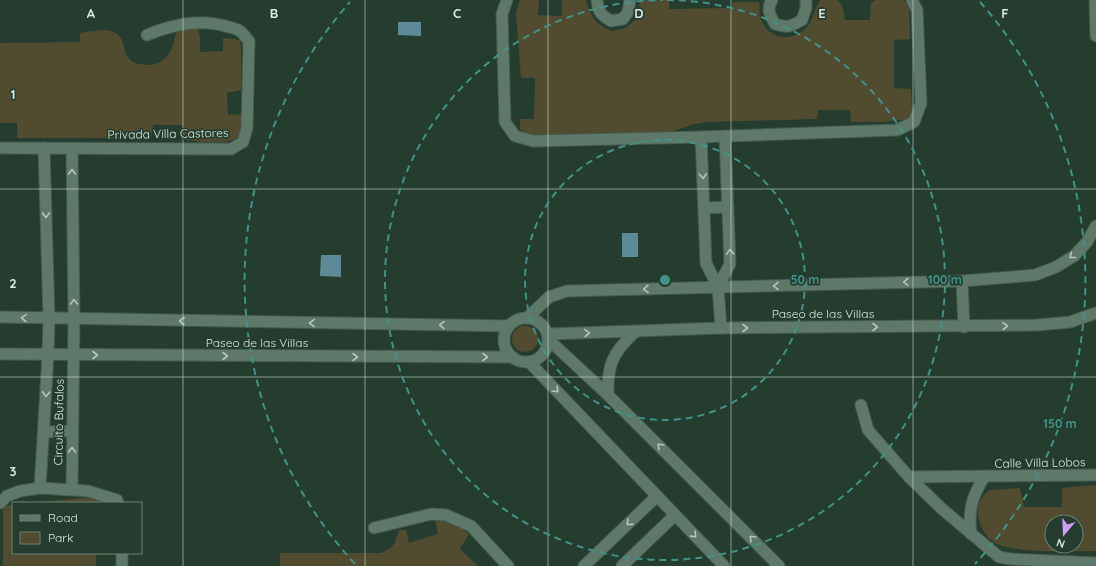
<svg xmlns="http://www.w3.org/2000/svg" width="1096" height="566" viewBox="0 0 1096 566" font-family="Quicksand,sans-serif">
<rect width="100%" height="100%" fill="#243d2f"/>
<g fill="#514c30" fill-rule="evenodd">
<path d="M 520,0 L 539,0 L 538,15 L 562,16 L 562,0 L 586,0 C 591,17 595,24 612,31 L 625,28 L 637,19 L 640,0 L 669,0 L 669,9 L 732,8 L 733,2 L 759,2 C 760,7 759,14 760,18 C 760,19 763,23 763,24 C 773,41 796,41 808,26 C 813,19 815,8 820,0 L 837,0 L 842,5 L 845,20 L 870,20 L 871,3 L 876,0 L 903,0 L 909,4 L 910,39 L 894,40 L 894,88 L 911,89 L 912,113 L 908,119 L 882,122 L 851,122 L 850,110 L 818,110 L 817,119 L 706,122 L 694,124 L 664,134 L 528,135 L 520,129 L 520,119 L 534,119 L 535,78 L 521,78 L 516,13 Z"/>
<path d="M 192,28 L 198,29 L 200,38 L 200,52 L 223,51 L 223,38 L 235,39 L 240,41 L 241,48 L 241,90 L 227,93 L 228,115 L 242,114 L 243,121 L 240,136 C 225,147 201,141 184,140 L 183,125 L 153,125 L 151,138 L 17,138 L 17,123 L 0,123 L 0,43 L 80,42 L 80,33 C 87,32 104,29 111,31 C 127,34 121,55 133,62 C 137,64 144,65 148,65 C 169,64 173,47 177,30 Z"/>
<circle cx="525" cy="339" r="13"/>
<path d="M 1096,485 L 1096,551 C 1074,551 1010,554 993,542 C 987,538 980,527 979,519 C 976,505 979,500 989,490 L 1020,488 L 1024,507 L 1062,507 L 1062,488 ZM 1052,522 L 1076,522 L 1076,546 L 1052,546 Z"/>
<polygon points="83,498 103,499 109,503 30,503"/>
<polygon points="13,505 13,553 112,553 113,555 96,555 96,566 3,566 3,506"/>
<path d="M 435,520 C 449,521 458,526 469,534 L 460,549 L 478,566 L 280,566 L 280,553 L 381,553 C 394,547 395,544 399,530 L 406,530 L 409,543 L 438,534 Z"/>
</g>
<g fill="#5e8996">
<polygon points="398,22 421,22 421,36 398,35"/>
<rect x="622" y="233" width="16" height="24"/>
<polygon points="321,255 341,255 341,277 320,276"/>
</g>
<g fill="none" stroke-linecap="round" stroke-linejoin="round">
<g stroke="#455b4f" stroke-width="13">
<g id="minor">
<polyline points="507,0 502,14 505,122 515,136 533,141 701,137 897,130 914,122 921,103 917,10 912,0"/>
<path d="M 597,0 C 598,12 601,15 611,21 L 623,19 L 628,12 L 630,0"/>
<path d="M 772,0 C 766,9 770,15 775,24 C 788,28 790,27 802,20 L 806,8 L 806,0"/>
<polyline points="1095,0 1096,36"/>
<polyline points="701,137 706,263 718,287 721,328"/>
<path d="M 0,148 L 231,149 L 243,142 L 247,128 L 249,41 C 246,38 244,34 241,32 C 238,29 233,28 229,27 C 201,18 174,24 147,35"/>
<polyline points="704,208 728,207"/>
<polyline points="962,281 964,327"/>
<polyline points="718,287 730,264 725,136"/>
<polyline points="0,317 509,326"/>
<polyline points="527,318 549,297 567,291 962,281 1035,275 1056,267 1074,256 1087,242 1096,226"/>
<circle cx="526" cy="340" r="22"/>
<polyline points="548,334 721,328 1038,325 1070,322 1096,313"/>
<polyline points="549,340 608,395 779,566"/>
<polyline points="0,354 513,357"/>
<polyline points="529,362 724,566"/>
<path d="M 608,395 C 607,365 613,352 635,332"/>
<polyline points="861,405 868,430 909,477 941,508 999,557 1011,559 1096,563"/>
<polyline points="44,432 72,431"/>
<polyline points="909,477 1096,475"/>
<polyline points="40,488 48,355 49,318 44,148"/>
<polyline points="72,489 74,319 72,148"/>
<polyline points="0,503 7,496 20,491 40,488 88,491 117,500 118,503"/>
<polyline points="374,528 431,514 446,515 471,526 508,566"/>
<path d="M 971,534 C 968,510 972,497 984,477"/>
<polyline points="122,566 122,553"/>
<polyline points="584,566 657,496"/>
<polyline points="622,566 675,515"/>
</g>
</g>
<use href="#minor" stroke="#5e7969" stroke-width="11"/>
</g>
<defs><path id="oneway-chevron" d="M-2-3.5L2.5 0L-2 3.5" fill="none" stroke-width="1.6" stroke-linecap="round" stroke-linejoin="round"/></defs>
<g stroke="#b5c7bc">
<use href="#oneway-chevron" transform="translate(72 172) rotate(-91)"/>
<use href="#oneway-chevron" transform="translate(703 176) rotate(87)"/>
<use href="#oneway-chevron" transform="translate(46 215) rotate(88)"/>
<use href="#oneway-chevron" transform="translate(730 252) rotate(-92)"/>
<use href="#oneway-chevron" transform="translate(1072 256) rotate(142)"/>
<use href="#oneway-chevron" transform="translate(906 282) rotate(179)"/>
<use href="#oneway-chevron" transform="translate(776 286) rotate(179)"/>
<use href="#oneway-chevron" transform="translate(646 289) rotate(179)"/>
<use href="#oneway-chevron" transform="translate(74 302) rotate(-91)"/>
<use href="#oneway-chevron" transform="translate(24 318) rotate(-178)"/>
<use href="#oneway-chevron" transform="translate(182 321) rotate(-179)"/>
<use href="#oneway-chevron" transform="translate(312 323) rotate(-179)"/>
<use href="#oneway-chevron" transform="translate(442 325) rotate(-179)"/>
<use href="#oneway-chevron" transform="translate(1005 326) rotate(-1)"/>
<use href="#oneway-chevron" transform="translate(875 327)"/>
<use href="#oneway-chevron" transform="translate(745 328)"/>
<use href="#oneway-chevron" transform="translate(587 333) rotate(-2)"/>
<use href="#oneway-chevron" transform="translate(95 355)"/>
<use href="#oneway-chevron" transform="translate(225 356)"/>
<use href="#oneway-chevron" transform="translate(355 357)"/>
<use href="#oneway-chevron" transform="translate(485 357)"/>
<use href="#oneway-chevron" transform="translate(556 390) rotate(46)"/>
<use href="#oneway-chevron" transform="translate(46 394) rotate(93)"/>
<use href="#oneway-chevron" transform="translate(660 446) rotate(-135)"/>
<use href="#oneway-chevron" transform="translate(72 450) rotate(-90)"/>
<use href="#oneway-chevron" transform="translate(629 523) rotate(136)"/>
<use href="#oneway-chevron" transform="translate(694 535) rotate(46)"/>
<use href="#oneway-chevron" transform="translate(752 538) rotate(-135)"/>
</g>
<path fill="none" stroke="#dae8df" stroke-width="1" stroke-opacity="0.55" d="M 183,0 L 183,566M 365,0 L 365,566M 548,0 L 548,566M 731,0 L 731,566M 913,0 L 913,566M 0,189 L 1096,189M 0,377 L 1096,377"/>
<g fill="none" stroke="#42928a" stroke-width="2" stroke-dasharray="7 5">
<circle cx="665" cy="280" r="140"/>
<path d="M667 0A280 280 0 1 1 663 0"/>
<path d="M355 564A420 420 0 0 1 350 2M980 2A420 420 0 0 1 975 564"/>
</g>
<g text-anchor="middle" stroke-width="3.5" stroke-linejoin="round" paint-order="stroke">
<g font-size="12" fill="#dae8df" stroke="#243d2f">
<text transform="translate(168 134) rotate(-1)" y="4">Privada Villa Castores</text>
<text x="823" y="318">Paseo de las Villas</text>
<text x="257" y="347">Paseo de las Villas</text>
<text transform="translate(59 422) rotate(-89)" y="4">Circuito Bufalos</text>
<text transform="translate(1040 463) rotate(-1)" y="4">Calle Villa Lobos</text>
</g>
</g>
<g font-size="13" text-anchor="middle" font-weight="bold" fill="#dae8df" stroke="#243d2f" stroke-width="3.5" stroke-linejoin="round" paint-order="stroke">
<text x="91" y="18">A</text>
<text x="274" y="18">B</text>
<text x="457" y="18">C</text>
<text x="639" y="18">D</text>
<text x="822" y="18">E</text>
<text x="1005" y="18">F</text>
<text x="13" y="99">1</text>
<text x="13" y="288">2</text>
<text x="13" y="476">3</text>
</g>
<circle cx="665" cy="280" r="6" fill="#42928a" stroke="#243d2f" stroke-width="2"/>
<g font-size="12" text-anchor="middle" font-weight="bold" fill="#42928a" stroke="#243d2f" stroke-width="3.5" stroke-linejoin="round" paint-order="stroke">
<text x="805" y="284">50 m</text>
<text x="945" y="284">100 m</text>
<text x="1060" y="428">150 m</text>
</g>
<rect x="12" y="502" width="130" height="52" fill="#243d2f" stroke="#6d8175"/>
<rect x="20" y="515" width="20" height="6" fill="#5e7969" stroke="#6d8175"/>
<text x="48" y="522" font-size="12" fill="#dae8df">Road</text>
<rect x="20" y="532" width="20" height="12" fill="#514c30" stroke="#6d8175"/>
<text x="48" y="542" font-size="12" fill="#dae8df">Park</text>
<g transform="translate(1064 534) rotate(199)"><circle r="19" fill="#243d2f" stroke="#6d8175"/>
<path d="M0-3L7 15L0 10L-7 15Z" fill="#d19dfd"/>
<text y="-6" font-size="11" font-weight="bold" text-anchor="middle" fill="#dae8df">N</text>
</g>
</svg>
